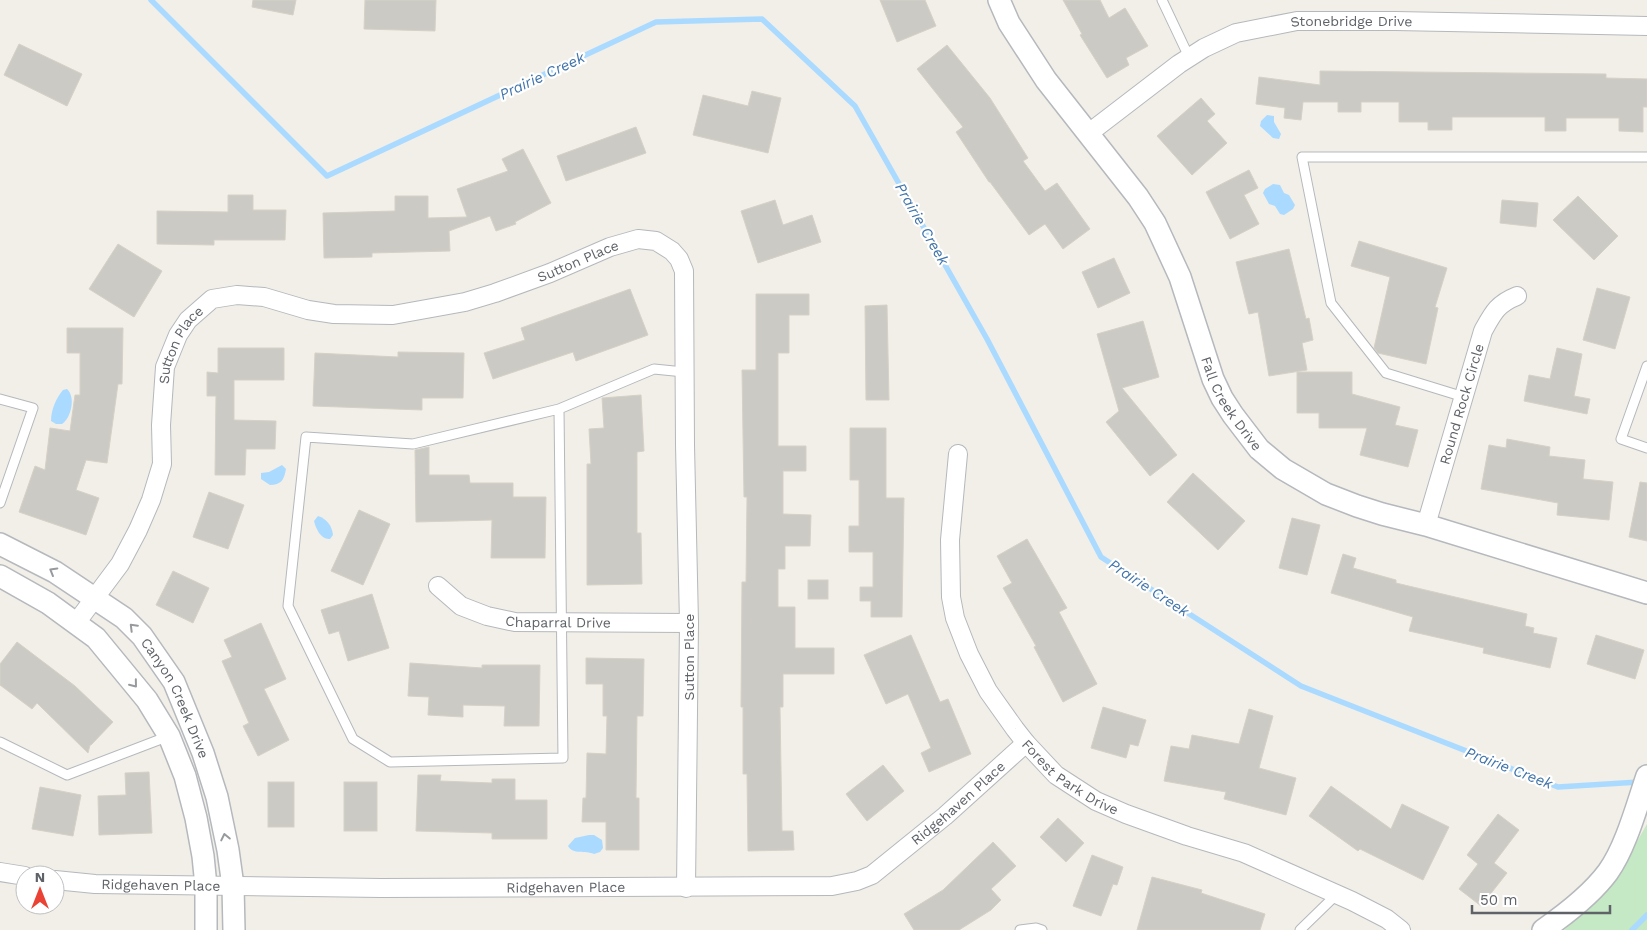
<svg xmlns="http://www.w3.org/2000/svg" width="1647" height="930" viewBox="0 0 1647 930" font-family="'Work Sans',sans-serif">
<rect width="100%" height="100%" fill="#f1efe8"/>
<polygon fill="#c5e8c5" points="1647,824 1647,930 1564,930 1583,914 1623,866"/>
<g fill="#aadaff">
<polygon points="1267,115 1274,116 1274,122 1281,134 1279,139 1273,138 1260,126 1261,121"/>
<polygon points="1273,184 1280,185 1284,193 1289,195 1295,205 1293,209 1284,215 1280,214 1275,206 1269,204 1263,193 1265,189"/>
<path d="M 67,389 C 76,397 71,418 62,424 L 56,424 L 51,421 C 51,410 56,398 63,390 Z"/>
<path d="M 282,465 L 286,469 C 284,480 281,485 270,485 L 261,479 L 261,473 L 269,472 Z"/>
<path d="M 318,516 C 327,519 332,526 333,535 L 330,539 C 321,540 316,529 314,521 Z"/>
<path d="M 589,835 L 594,835 L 602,840 L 603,848 L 600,852 L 594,854 C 585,850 573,855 568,846 L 575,838 Z"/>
</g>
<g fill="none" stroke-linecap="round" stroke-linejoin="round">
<g stroke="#aadaff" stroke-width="5.5">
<polyline points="151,0 327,176 656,22 762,19 855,106 987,339 1101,557 1301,686 1558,787 1639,782"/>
<polyline points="1632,930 1647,915"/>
</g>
</g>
<g fill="#cccac5" stroke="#d6d1c6">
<polygon points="253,0 296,0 293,15 252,7"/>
<polygon points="365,0 436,0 435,31 364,29"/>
<polygon points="880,0 925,0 936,26 897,42"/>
<polygon points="1063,0 1100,0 1109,18 1125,8 1148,46 1126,58 1129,65 1107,78 1080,35 1082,34"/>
<polygon points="19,44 82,74 67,106 4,75"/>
<polygon points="947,45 990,98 1028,158 1023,161 1045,191 1057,183 1090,229 1063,249 1045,224 1029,235 990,182 989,182 956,132 963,127 917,69"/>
<polygon points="1320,71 1606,74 1606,78 1647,79 1647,107 1643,107 1643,132 1619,131 1619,118 1566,118 1566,131 1545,131 1545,117 1452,117 1452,130 1428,130 1428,122 1399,122 1399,102 1361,102 1361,112 1338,112 1338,102 1303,102 1301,120 1284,118 1285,108 1256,104 1259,77 1320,85"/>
<polygon points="752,91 781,98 768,153 693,135 703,95 748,106"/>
<polygon points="1201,98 1215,114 1207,121 1227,143 1192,175 1157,136"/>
<polygon points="636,127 646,153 566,181 557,156"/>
<polygon points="523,149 551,203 515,222 516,224 496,231 490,216 449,231 450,251 372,253 372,257 324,258 323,213 395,211 395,196 428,196 428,218 467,217 457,189 508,171 502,159"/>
<polygon points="1249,170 1258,188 1244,195 1259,224 1230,239 1206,192"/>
<polygon points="228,195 253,195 253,210 286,210 285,240 214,240 214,245 157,244 157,211 228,212"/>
<polygon points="1578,196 1618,236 1594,260 1553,220"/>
<polygon points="775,200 783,225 812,215 821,242 758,263 741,211"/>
<polygon points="1502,200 1538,203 1536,227 1500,223"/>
<polygon points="1359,241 1447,268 1435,307 1438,308 1426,364 1378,353 1374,348 1390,277 1351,266"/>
<polygon points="118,244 162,271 134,317 89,289"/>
<polygon points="1289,249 1306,319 1309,318 1313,340 1302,343 1307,370 1269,376 1258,312 1249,314 1236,262"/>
<polygon points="1114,258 1130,293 1098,308 1082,272"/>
<polygon points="1597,288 1630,297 1615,349 1583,340"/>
<polygon points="630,289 648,335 576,361 573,352 493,379 484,353 525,340 521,328"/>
<polygon points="756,294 809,294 809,315 789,315 789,353 778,353 778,446 806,446 806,471 783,471 783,514 811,515 810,546 785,546 785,569 778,569 778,607 795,607 795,648 834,648 834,674 783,674 783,707 780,707 782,831 793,831 794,850 748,851 747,774 743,774 743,707 741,707 742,582 746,582 747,497 744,497 742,370 756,370"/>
<polygon points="887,305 889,400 866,400 865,306"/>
<polygon points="1143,321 1159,377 1122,388 1177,455 1150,476 1106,422 1119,411 1097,334"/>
<polygon points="67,328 123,328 122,384 118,384 107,463 86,460 76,490 99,498 86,535 19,512 35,466 45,470 50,428 70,431 75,395 80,395 80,353 67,353"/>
<polygon points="218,348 284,348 284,380 234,380 234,420 276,421 275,449 246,449 245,475 215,475 216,396 207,396 207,372 218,373"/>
<polygon points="1557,348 1582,354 1574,396 1590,399 1587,414 1524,401 1529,375 1550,379"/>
<polygon points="398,352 464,353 463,398 422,398 422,410 313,406 315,353 398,357"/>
<polygon points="1297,372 1352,372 1352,394 1400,407 1395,425 1418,430 1408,467 1360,455 1367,428 1319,428 1319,413 1297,413"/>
<polygon points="641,395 644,451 637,452 637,533 641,533 642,584 587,585 587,464 591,464 589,429 604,428 602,398"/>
<polygon points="850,428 886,428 886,498 904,498 902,617 871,617 871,601 860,601 860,587 873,587 873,552 849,552 849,526 859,526 859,480 850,480"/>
<polygon points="1507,439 1550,447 1549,456 1585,460 1583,479 1613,482 1609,520 1557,515 1558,503 1481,489 1489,445 1506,448"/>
<polygon points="429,447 429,475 469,475 470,483 513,483 513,497 546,497 545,558 491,558 492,520 416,522 415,450"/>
<polygon points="1193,473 1245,521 1218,550 1167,502"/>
<polygon points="1640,482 1647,483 1647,541 1629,537"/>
<polygon points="209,492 244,505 228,549 193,537"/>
<polygon points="359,510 390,524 363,585 331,571"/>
<polygon points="1292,518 1320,525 1307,575 1279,568"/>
<polygon points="1027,539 1067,608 1059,612 1097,684 1063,702 1034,647 1036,646 1003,588 1012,583 997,556"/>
<polygon points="1343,554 1356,558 1353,568 1396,580 1396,583 1527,614 1525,626 1534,628 1533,633 1557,638 1550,668 1483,653 1484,648 1409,631 1413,617 1331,593"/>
<polygon points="173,571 209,588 193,623 156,605"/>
<rect x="808" y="580" width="20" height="19"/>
<polygon points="372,594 389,648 348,661 339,631 329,634 321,610"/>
<polygon points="261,623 286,679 264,689 289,740 258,756 243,726 249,723 222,661 232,657 224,640"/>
<polygon points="911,635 940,702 948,699 971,754 929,772 921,753 931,748 908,694 886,704 864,655"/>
<polygon points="1596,635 1644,650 1635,679 1587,664"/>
<polygon points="17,642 75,686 113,722 91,745 90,745 88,753 37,703 32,709 0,685 0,664"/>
<polygon points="586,658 644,659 643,716 637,716 636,798 639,798 639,850 606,850 606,822 582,822 583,798 586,798 587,753 606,754 607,716 603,716 603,684 586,684"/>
<polygon points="410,663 482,668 482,665 540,665 539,726 504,726 505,706 463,705 463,717 428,715 429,697 408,696"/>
<polygon points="1103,707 1146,720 1138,746 1130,744 1126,758 1091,748"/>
<polygon points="1249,709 1273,716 1259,768 1296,778 1286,815 1224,799 1226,792 1164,781 1171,746 1189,749 1192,735 1239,744"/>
<polygon points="883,765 904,791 867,821 846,794"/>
<polygon points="149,772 152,833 99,835 98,796 126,795 125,773"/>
<polygon points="418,775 441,775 440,781 492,783 492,779 515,779 515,800 547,800 547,839 492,839 492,833 416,831"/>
<rect x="268" y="782" width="26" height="45"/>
<rect x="344" y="782" width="33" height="49"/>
<polygon points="1331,786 1391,829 1402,804 1449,827 1423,880 1360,849 1358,851 1309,816"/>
<polygon points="40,787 81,795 73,836 32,829"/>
<polygon points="1498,814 1519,830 1494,863 1507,873 1481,906 1459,889 1478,864 1467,855"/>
<polygon points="1058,818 1084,843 1066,862 1040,837"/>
<polygon points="993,842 1016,866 991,889 1001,900 991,910 959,930 914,930 904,914 943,890"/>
<polygon points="1092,855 1123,867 1117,885 1113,884 1101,916 1073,906"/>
<polygon points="1152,877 1202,890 1201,893 1265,914 1260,930 1137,930"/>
</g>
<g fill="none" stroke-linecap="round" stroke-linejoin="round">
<g stroke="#b5b8bc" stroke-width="11">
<g id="service">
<polyline points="1162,0 1189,57"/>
<polyline points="1647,366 1621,439 1647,448"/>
<polyline points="1464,397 1386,373 1331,303 1302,157 1647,157"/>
<polyline points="0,399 33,408 0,503"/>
<polyline points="559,409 563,758 390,762 353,739 288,606 306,437 413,444 559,409 654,369 684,372"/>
<polyline points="0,742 67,775 169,736"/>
<polyline points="1020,930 1036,928 1042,930"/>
<polyline points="1300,930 1337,894"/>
</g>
</g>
<g stroke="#b5b8bc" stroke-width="20">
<g id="minor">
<path id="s1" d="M 1089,133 L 1179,64 L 1204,48 L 1236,33 L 1297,21 L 1395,21 L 1647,26"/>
<path id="s2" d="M 958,454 L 950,540 L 951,597 L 955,618 L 969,654 L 988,691 L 1015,729 L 1026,743 L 1056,775 L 1096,801 L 1126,814 L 1187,836 L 1244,853 L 1352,901 L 1387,919 L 1401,930"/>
<path id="s3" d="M 1426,525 L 1483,331 C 1493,313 1497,304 1517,296"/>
<path id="s4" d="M 438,586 L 461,606 L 487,616 L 515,622 L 689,623"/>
<path id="s5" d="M 76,623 L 120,564 L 138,530 L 151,500 L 162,464 L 161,425 L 165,367 L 178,335 L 188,320 L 212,299 L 237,295 L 264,297 L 308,310 L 334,314 L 393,315 L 465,302 L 495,293 L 550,273 L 610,247 L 638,239 L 656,241 L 672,251 L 679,259 L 684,271 L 685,445 L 689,623 L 686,888"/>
<polyline points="0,872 25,876"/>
<path id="s6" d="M 55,880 L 95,884 L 381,888 L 832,886 L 857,881 L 872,875 L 945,816 L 1026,743"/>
</g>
</g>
<g stroke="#b5b8bc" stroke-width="24">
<g id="tertiary">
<path id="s7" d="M 999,0 L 1009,23 L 1046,80 L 1138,197 L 1155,223 L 1180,277 L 1213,379 L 1222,398 L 1233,415 L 1259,449 L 1283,469 L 1326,494 L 1357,506 L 1382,514 L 1426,525 L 1647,593"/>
<path id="s8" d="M 0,544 L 55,572 L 124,618 L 142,636 L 174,682 L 203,753 L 217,797 L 228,850 L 233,886 L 234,930"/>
<polyline points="0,576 48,603 96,638 147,700 169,736 185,776 196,818 203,856 206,886 206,930"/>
<path d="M 1543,930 C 1566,914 1591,895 1608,872 C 1626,847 1637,805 1647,776"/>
</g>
</g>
<use href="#service" stroke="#fff" stroke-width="9"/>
<use href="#minor" stroke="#fff" stroke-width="18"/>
<use href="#tertiary" stroke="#fff" stroke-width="21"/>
</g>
<defs><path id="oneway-chevron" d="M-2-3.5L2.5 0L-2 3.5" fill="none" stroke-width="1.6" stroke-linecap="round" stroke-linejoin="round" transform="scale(1.25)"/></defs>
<g stroke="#979a9d">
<use href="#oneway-chevron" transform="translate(53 571) rotate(-150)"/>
<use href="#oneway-chevron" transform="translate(133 627) rotate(-135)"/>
<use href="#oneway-chevron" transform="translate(134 684) rotate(51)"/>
<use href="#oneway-chevron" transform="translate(225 837) rotate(-102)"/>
</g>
<g text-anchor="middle" stroke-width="4.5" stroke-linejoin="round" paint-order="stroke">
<g font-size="14" fill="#5f6368" stroke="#fff">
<text dy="5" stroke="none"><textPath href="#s1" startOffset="295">Stonebridge Drive</textPath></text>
<text dy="5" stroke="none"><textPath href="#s5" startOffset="741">Sutton Place</textPath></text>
<text dy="5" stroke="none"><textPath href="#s5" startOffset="306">Sutton Place</textPath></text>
<text dy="5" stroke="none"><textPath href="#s7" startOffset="470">Fall Creek Drive</textPath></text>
<text dy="5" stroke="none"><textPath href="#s3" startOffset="126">Round Rock Circle</textPath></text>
<text dy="5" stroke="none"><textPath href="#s4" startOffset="130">Chaparral Drive</textPath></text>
<text transform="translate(689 657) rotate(-90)" y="5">Sutton Place</text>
<text dy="5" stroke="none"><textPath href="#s8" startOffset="241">Canyon Creek Drive</textPath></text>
<text dy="5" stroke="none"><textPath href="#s2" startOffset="366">Forest Park Drive</textPath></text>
<text dy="5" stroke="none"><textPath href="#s6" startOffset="931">Ridgehaven Place</textPath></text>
<text dy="5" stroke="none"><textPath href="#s6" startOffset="106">Ridgehaven Place</textPath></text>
<text dy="5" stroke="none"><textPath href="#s6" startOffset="511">Ridgehaven Place</textPath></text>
</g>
<g font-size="15" font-style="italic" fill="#4174aa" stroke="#fff">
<text transform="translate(542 76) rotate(-25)" y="5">Prairie Creek</text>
<text transform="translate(922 224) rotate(60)" y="5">Prairie Creek</text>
<text transform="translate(1149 588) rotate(33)" y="5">Prairie Creek</text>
<text transform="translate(1509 768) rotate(21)" y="5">Prairie Creek</text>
</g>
</g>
<g transform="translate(40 890)"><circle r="24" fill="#ffffff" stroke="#bfc1c3"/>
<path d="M0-4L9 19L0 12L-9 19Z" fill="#ea4335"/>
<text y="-8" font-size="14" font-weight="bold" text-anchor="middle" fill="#5f6368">N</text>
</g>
<path d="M1472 905v8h138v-8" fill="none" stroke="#5f6368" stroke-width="2.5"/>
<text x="1480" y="905" font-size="15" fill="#5f6368" stroke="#ffffff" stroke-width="4" paint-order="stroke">50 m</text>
</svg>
